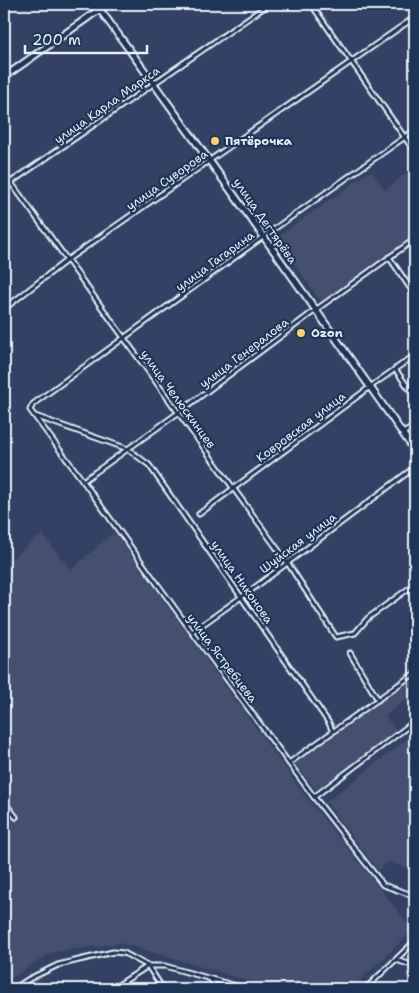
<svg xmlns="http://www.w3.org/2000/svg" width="419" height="993" viewBox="0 0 419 993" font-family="'Shantell Sans',sans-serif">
<rect width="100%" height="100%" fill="#334264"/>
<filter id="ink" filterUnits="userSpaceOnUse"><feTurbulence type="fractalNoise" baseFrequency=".02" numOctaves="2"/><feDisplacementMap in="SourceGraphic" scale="10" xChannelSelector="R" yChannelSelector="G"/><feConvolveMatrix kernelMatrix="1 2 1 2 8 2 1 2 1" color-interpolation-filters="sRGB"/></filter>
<g filter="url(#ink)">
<g fill="#454f70">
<polygon points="415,167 415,237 322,303 276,238 371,171 385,190"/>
<polygon points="114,532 302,792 413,930 351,989 276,989 121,943 52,952 4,983 4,565 42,534 71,570"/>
<polygon points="415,665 415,692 385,716 397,732 316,790 293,761 333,732"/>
<polygon points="415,733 415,870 389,862 378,870 326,802"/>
</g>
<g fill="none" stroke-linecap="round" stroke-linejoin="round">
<g stroke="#e8f1f8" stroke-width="7">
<g id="street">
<polyline points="311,4 415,152"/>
<polyline points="415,130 264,236 33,404 30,410 83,481 192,632 314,797 383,885 415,896"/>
<polyline points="4,173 287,562 336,637 355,633 368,618 415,584"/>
<polyline points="4,187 269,4"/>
<polyline points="389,257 415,295"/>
<polyline points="4,309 67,260 415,17"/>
<polyline points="395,369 415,397"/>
<polyline points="35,416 128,449 149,465 329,723 333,732"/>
<polyline points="403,433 415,426"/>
<polyline points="83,481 178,413 317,309 415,239"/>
<polyline points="199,514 370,387 415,355"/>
<polyline points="192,632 254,588 415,467"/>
<polyline points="350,653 378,700"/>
<polyline points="289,763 415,673"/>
<polyline points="314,797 415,721"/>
<polyline points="4,802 16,817"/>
<polyline points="396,960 415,966"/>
<polyline points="211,980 218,989"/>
<polyline points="21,984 34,989"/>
<polyline points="14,989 29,979 58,965 113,952 124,953 148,966 165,966 247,989"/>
<polyline points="112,989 148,966 163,989"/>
<polyline points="365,989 415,941"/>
</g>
</g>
<g stroke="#e8f1f8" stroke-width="9">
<path id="secondary" d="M 96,4 C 204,152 310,301 415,451"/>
</g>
<g stroke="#e8f1f8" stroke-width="9">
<polyline id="primary" points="4,77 107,4"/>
</g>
<use href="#street" stroke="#1d3557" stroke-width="3"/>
<use href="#secondary" stroke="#1d3557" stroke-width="5"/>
<use href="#primary" stroke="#1d3557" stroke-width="5"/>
</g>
</g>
<g fill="#ffd166" stroke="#1d3557" stroke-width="2">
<circle cx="215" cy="141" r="5"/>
<circle cx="301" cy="333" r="5"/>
</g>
<g text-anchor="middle" stroke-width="4.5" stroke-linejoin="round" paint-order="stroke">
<g font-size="12" fill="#e8f1f8" stroke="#1d3557">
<text transform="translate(107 105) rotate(-35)" y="4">улица Карла Маркса</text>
<text transform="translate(167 180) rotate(-35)" y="4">улица Суворова</text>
<text transform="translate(265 221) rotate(55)" y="4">улица Дегтярёва</text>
<text transform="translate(215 261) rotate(-36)" y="4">улица Гагарина</text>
<text transform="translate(244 353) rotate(-37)" y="4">улица Генералова</text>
<text transform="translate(178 399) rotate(54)" y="4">улица Челюскинцев</text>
<text transform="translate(301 427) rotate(-37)" y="4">Ковровская улица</text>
<text transform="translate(298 543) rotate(-37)" y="4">Шуйская улица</text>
<text transform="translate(242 582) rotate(55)" y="4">улица Никонова</text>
<text transform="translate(222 658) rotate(53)" y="4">улица Ястребцева</text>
</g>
<g font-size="12" font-weight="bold" fill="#e8f1f8" stroke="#1d3557" text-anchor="start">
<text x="225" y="145">Пятёрочка</text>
<text x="311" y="337">Ozon</text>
</g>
</g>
<rect width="419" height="993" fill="none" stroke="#1d3557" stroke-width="20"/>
<rect x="10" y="10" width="399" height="973" fill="none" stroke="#e8f1f8" stroke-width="2" filter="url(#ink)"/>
<path d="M25 45v8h122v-8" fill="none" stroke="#e8f1f8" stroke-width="2.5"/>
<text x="32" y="45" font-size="15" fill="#e8f1f8" stroke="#1d3557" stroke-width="4" paint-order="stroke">200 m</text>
</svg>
